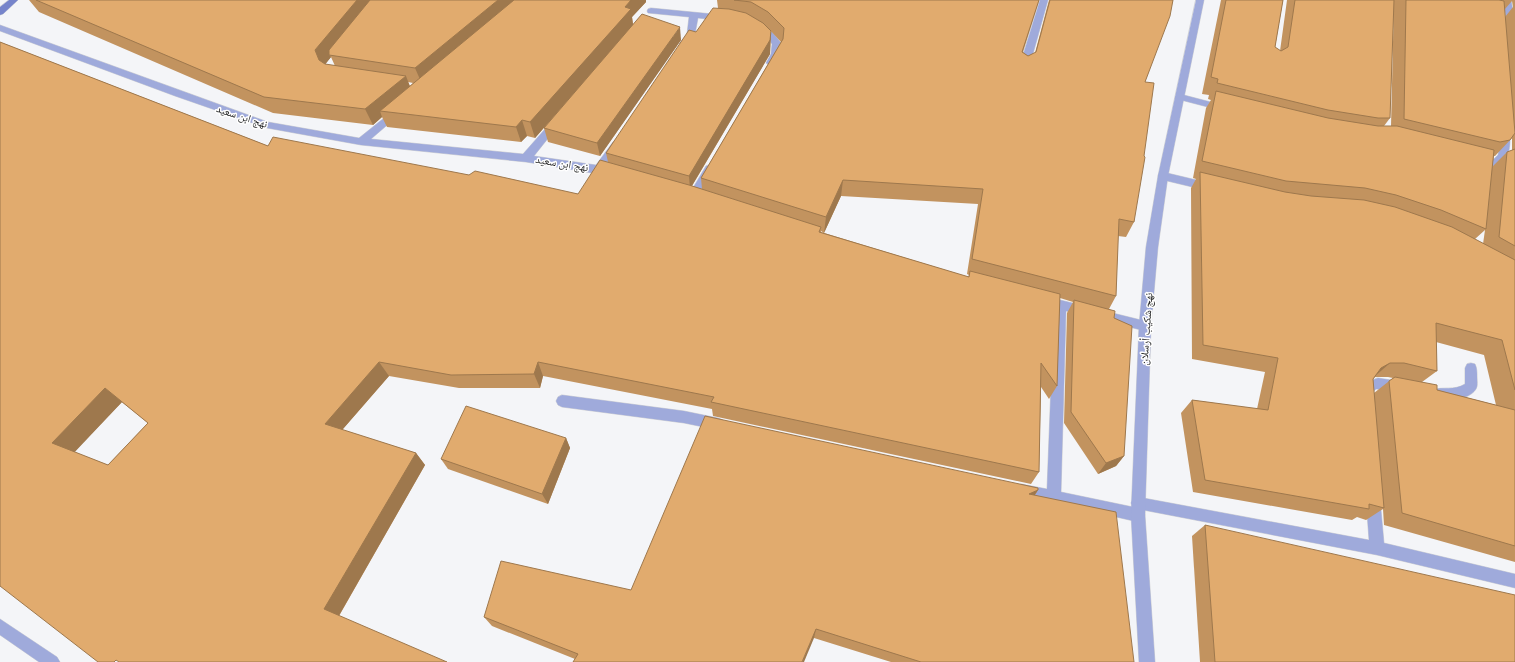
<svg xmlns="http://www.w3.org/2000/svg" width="1515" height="662" viewBox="0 0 1515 662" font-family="Raleway,'Noto Naskh Arabic',sans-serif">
<rect width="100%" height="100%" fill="#f4f5f8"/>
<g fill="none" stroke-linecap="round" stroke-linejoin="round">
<g stroke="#d1d2d5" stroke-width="1">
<g id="minor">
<polygon points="1040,0 1048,0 1029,68 1024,71 1019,68"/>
<polygon points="1503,0 1511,0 1514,17 1513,19 1507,19 1506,17"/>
<polygon points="651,8 723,15 727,18 723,21 698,18 695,34 687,46 684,47 679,44 687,34 689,17 648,13 647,11 648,9"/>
<polygon points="758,23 773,33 782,44 781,54 774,65 771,66 766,63 771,54 772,44 767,37 755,28 754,26 755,24"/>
<polygon points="0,25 268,122 359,138 394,110 400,110 402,112 400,114 371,139 523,154 553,120 556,119 561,122 534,156 596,165 613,142 617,141 622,144 606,167 614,169 615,172 614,175 610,176 526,162 361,145 267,128 175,96 0,31"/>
<polygon points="1180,94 1226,106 1228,108 1223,111 1177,99 1175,97 1177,95"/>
<path d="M 1505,126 L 1510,129 C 1511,157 1507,173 1474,164 L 1473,161 L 1474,158 L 1494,159 L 1498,155 L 1500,145 L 1500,129 Z"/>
<polygon points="710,165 714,166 715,169 698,199 690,199 689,196 690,193 706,166"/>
<polygon points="1163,172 1209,183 1213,184 1214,187 1213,190 1209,191 1159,179 1158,176 1159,173"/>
<polygon points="1044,296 1145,321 1149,323 1151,326 1149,329 1145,331 1066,311 1061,492 1133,507 1131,503 1133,498 1138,497 1369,540 1366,499 1368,494 1373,493 1378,494 1380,499 1384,543 1515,574 1515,588 1377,555 1143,510 1145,515 1143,520 1138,522 1016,494 1014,490 1016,486 1021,484 1047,489 1054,308 1040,304 1038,301 1040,298"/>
<path d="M 1471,363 L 1475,364 C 1477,368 1477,372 1477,377 C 1477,381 1478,386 1476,389 C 1469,401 1443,402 1432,398 L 1430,394 L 1432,390 C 1443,386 1454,391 1465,384 L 1465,368 L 1467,364 Z"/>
<path d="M 1378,378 L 1404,382 L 1406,386 L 1404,390 L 1400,391 L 1376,389 L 1373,392 L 1370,401 L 1366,402 L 1362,401 C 1358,394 1361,389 1364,383 Z"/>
<polygon points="562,395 684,411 718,418 723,420 724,424 723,428 718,430 684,423 562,407 558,405 556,401 558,397"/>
<polygon points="0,619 57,657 60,662 39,662 0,635"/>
</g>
</g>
<g stroke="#d1d2d5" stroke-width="1">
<polygon id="tertiary" points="1196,0 1204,0 1168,176 1158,247 1151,326 1145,515 1155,662 1139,662 1131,515 1139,326 1146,247 1158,176"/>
</g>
<g stroke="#d1d2d5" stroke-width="1">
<polygon id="secondary" points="9,0 18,0 3,14 0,15 0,7"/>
</g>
<use href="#minor" fill="#9faadb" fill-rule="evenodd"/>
<use href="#tertiary" fill="#9faadb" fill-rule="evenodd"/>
<use href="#secondary" fill="#7684cb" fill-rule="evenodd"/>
</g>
<g fill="#c2935f" fill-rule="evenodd">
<path d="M 29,0 L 646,0 L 646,2 L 632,17 L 633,24 L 681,40 L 600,156 L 548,142 L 544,128 L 591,74 L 535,138 L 527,136 L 521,142 L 387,127 L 382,117 L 373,125 L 273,113 L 39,12 ZM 331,57 L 335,66 L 325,64 ZM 408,82 L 413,83 L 410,86 Z"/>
<path d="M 717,0 L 1039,0 L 1023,52 L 1028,56 L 1035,53 L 1049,0 L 1173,0 L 1145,82 L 1134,222 L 1126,237 L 1118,236 L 1116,296 L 1109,309 L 1114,318 L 1124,456 L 1116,466 L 1098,474 L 1064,423 L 1067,313 L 1073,302 L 1060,298 L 1057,386 L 1049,399 L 1041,387 L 1039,472 L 1031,484 L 713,416 L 712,409 L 543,376 L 540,388 L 459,388 L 389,376 L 342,430 L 416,453 L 425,465 L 339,616 L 0,586 L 0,42 L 268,146 L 469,175 L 578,194 L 608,162 L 606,153 L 696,32 L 718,8 ZM 768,28 L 781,42 L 701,178 L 702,189 L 692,186 L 770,54 L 771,31 ZM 841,196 L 978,204 L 967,274 L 969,275 L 968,277 L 821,232 L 821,231 L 824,233 ZM 122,402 L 148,423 L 108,465 L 74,452 Z"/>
<path d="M 1221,0 L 1283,0 L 1275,47 L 1280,51 L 1287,0 L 1394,0 L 1390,118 L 1384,126 L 1391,126 L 1394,0 L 1515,0 L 1515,562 L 1384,525 L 1383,509 L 1366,520 L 1357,517 L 1352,520 L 1193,492 L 1181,413 L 1192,400 L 1257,409 L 1265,372 L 1192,359 L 1191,188 L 1196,179 L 1193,178 L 1206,108 L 1211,100 L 1208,99 L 1209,95 L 1202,94 ZM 1512,1 L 1513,7 L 1505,17 L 1505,9 ZM 1512,138 L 1512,151 L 1507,152 L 1492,167 L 1494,156 L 1495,156 ZM 1485,230 L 1483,244 L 1475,239 ZM 1436,342 L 1484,355 L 1496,405 L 1437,390 L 1422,382 L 1437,371 ZM 1375,377 L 1388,377 L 1393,378 L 1374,393 L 1373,379 Z"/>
<polygon points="566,438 570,448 548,504 448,469 441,459"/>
<polygon points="1038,490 1035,495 1134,662 891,662 814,638 575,659 492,626 484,617 631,590"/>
<polygon points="1205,525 1515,662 1200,662 1192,536"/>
</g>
<g fill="#9e784d">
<polygon points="357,0 377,0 329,55 331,57 324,66 319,60 315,50"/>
<polygon points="498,0 521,0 422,84 415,68"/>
<polygon points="631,0 646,0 646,2 632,17 633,25 535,138 530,122"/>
<polygon points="680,27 681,40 600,156 597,143"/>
<polygon points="771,31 770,54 690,189 689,176"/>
<polygon points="406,76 412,92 380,111 382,117 373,125 365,109"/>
<polygon points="522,120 527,136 521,142 516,127"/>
<polygon points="843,180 841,196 824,233 826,217"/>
<polygon points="379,362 389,376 336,437 325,424"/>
<polygon points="538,362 543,376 540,388 534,374"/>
<polygon points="1390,363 1374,377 1381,368"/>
<polygon points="105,388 122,402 71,456 52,443"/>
<polygon points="566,438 570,448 548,504 542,494"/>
<polygon points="416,453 425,465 337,619 324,609"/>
<polygon points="1124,456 1116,466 1098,474 1106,463"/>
<polygon points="1038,490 1030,502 1029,494"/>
<polygon points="816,629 814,638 804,662 802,662"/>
</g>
<g fill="#e1ab6e" stroke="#9e784d" fill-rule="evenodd">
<polygon points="36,0 357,0 315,50 319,60 325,64 406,76 365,109 264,97"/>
<polygon points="370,0 498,0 415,68 329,55 329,50"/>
<polygon points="514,0 631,0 625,7 631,9 530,122 522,120 516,127 380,111"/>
<polygon points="734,0 1039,0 1022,52 1028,56 1036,52 1050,0 1173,0 1170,16 1145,82 1154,83 1144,156 1145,157 1134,222 1119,219 1116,296 972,259 983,189 843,180 826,217 701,178 783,39 784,28 768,12 751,2"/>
<polygon points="1226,0 1283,0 1275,47 1281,51 1288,47 1295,0 1394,0 1390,118 1378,118 1328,110 1217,83 1218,79 1211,77"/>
<polygon points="1406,0 1499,0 1504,1 1515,133 1510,140 1500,142 1404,119"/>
<polygon points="713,8 729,9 746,13 763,23 771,31 770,40 689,176 606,153 689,30 696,32"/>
<polygon points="642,14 680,27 597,143 544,128"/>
<path d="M 0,42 L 268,146 L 273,137 L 469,175 L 475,171 L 578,194 L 600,160 L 689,185 L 821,227 L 819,232 L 969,277 L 970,271 L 1060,294 L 1057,386 L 1041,363 L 1039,472 L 711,402 L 714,397 L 538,362 L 534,374 L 451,375 L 379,362 L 325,424 L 416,453 L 324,609 L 447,662 L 119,662 L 116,660 L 114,662 L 98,662 L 0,586 ZM 105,388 L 148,423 L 108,465 L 52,443 Z"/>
<polygon points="1216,91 1328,118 1378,126 1397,126 1494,150 1486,229 1441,210 1396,195 1365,188 1286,181 1202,161"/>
<polygon points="1515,149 1515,246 1499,237 1507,152"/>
<polygon points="1200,172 1285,192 1311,196 1364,200 1395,207 1452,227 1515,260 1515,390 1502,340 1436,323 1437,371 1404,363 1390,363 1381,368 1373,379 1384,508 1369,504 1369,509 1205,480 1192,400 1268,410 1278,358 1203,345"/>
<polygon points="1074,300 1115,311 1114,318 1132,326 1124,456 1106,463 1071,412"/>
<polygon points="1395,377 1437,385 1437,390 1515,410 1515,546 1402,513 1389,381"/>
<polygon points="466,406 566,438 542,494 441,459"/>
<polygon points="705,416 1038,488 1038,490 1029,494 1116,512 1134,662 921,662 816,629 802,662 573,662 578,654 484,617 501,561 631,590"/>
<polygon points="1205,525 1515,595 1515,662 1215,662"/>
</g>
<g text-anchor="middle" stroke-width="3" stroke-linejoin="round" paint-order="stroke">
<g font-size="11" fill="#1b1c1d" stroke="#fff">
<text transform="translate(242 116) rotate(18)" y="4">نهج ابن سعيد</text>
<text transform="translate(562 163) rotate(9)" y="4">نهج ابن سعيد</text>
<text transform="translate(1146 329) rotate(-86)" y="4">نهج شكيب أرسلان</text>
</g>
</g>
</svg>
